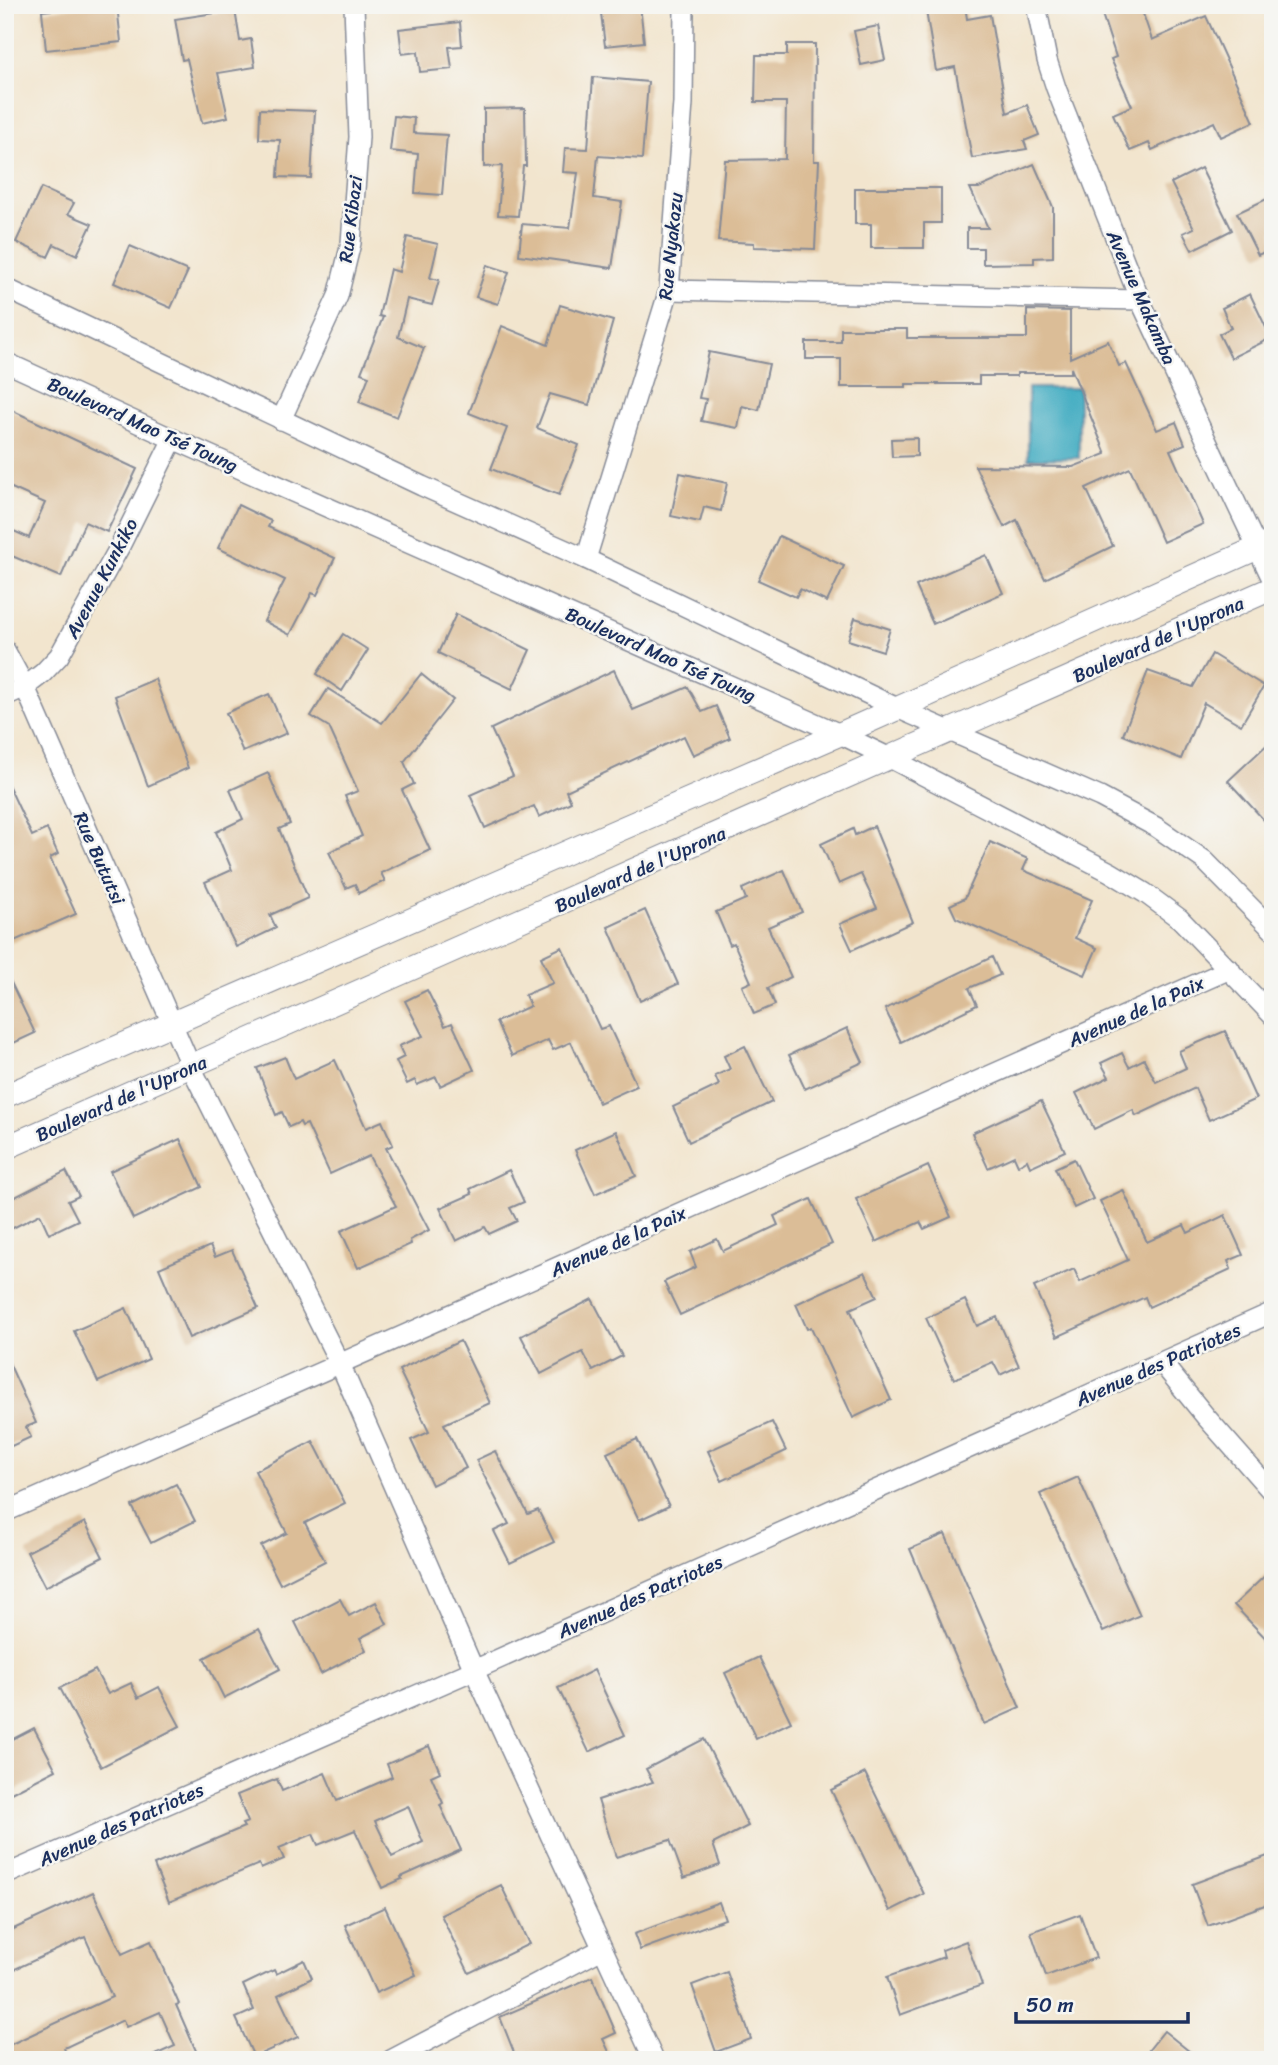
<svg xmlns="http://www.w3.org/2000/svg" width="1278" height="2065" viewBox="0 0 1278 2065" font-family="Sriracha,sans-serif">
<rect width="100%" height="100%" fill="#f6f6f2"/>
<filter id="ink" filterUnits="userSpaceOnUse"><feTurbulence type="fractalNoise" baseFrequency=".0143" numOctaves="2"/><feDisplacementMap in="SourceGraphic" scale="14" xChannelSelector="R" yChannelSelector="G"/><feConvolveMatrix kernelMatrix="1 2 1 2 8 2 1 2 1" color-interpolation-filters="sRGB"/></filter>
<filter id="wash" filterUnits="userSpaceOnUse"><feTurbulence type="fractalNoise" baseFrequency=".00686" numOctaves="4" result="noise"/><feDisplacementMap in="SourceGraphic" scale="28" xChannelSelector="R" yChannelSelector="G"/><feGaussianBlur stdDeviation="1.57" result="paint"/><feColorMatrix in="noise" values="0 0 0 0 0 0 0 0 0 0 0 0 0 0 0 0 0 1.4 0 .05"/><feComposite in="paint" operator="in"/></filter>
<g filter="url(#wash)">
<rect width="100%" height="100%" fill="#f2e5ce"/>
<polygon fill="#41abc1" stroke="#2e6d90" stroke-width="2" points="1028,388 1079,388 1079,458 1028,459"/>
<g id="blocks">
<g fill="#dbbd97" fill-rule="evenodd">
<polygon points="97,5 117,5 121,42 46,50 42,11"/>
<polygon points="600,5 640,5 644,42 605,46"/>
<polygon points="959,5 965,5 967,19 990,15 1007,113 1027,105 1039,135 1024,141 1027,149 972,158 955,67 936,71 926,11"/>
<polygon points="1099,5 1140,5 1152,40 1206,16 1254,122 1221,137 1214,122 1152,150 1149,143 1130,151 1113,114 1132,106 1111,59 1116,57"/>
<polygon points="235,10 240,41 251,39 255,67 218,73 228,117 202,123 187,59 182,60 175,19"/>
<polygon points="460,22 462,46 449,47 452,69 420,72 418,52 402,54 399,29"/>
<polygon points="878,26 885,60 861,65 854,31"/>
<polygon points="787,44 815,44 814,161 819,161 815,249 754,247 754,243 718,241 725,160 785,159 786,102 755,102 756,55 787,55"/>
<polygon points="593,77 648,82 642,159 598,156 594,198 622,202 612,268 519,255 522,224 570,228 578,173 563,172 565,148 588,149"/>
<polygon points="525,108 526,166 523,166 518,216 498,215 502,166 484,167 484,109"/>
<polygon points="260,109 315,111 311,178 278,177 280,140 259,139"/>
<polygon points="394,116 414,118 413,133 447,135 442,195 415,193 418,154 390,151"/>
<polygon points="1034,164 1053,207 1053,257 1034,258 1034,263 983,264 983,248 967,248 967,228 988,228 970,188 979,188"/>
<polygon points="1201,168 1232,230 1192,250 1183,233 1194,228 1171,183"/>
<polygon points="41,188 74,203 68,214 92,224 77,255 54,244 48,257 16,242"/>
<polygon points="855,188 941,188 941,223 924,223 924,248 871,248 871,224 855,224"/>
<polygon points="1273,196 1273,248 1258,255 1237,213"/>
<polygon points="407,237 438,244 430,278 439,280 432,305 407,299 398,337 424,348 397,417 359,402 369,376 361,373 383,317 379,316 390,269 399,272"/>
<polygon points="130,246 188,271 171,308 114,283"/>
<polygon points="487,265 509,272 498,304 476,297"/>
<polygon points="1250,294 1271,338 1231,358 1219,334 1231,328 1222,308"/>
<polygon points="560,305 613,321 589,405 550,394 537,428 579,445 559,495 491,469 507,428 469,413 502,326 548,345"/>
<polygon points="1027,310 1070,311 1070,358 1108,341 1119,366 1126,363 1157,430 1176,422 1185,444 1170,450 1203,524 1163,542 1130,468 1086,488 1113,546 1045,579 1017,520 1004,527 975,466 1073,467 1106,454 1071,368 1071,373 1017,373 1017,376 979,376 979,384 906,384 906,387 841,387 841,359 806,359 806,342 841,342 841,329 907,329 907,338 1027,338"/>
<polygon points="709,352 769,364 759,410 742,406 738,428 701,421 706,399 699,398"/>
<polygon points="5,407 137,469 107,532 85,522 61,577 5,553 5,527 29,538 45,503 5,485"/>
<polygon points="917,438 917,456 892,457 891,439"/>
<polygon points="680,473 727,483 721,511 704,507 700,522 671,516"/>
<polygon points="238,505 271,521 268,527 335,558 317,595 312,593 290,635 264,621 285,580 218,548"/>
<polygon points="779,536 844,566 827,602 800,589 796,597 758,580"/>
<polygon points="986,555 1003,593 933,624 916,586"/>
<polygon points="456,614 530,650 512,689 438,653"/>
<polygon points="855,618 890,629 883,651 848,640"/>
<polygon points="343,634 368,650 342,691 317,674"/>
<polygon points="1212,654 1264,686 1241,725 1204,703 1181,759 1123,735 1148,671 1193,687"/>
<polygon points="614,670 633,710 688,687 702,712 716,706 730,738 693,755 684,736 566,791 571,802 539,817 534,806 485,828 470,795 513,776 491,729"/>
<polygon points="421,674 453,700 404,762 414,784 402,790 430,850 381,873 385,881 359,893 355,884 346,888 329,852 362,836 345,796 358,791 329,727 311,716 328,689 382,723"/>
<polygon points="155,679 188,768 148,786 115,696"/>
<polygon points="269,694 287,733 243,752 226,713"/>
<polygon points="1273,739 1273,830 1228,781"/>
<polygon points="268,773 290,824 279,829 308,898 270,915 276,928 236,947 205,882 232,870 216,832 243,819 230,790"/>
<polygon points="5,778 32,836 47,829 58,854 50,858 76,914 5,945"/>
<polygon points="874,826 913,922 852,950 840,924 877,908 861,874 839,884 821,844 853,829 855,835"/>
<polygon points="990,842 1028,859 1023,870 1092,900 1075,938 1097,948 1085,975 956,918 950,905 965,898"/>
<polygon points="784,870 802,912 768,927 791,977 768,988 775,1005 754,1014 742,986 751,982 734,943 730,945 716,912 746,899 742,889"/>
<polygon points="645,910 678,984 640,1001 608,927"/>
<polygon points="562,947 600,1029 609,1026 637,1086 599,1103 571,1042 553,1050 548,1040 512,1056 496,1022 530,1006 525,995 553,983 541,957"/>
<polygon points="992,957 1000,975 969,988 977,1005 901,1042 885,1009"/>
<polygon points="5,970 35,1033 5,1047"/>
<polygon points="427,990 445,1026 452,1023 474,1070 440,1086 436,1077 417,1085 415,1080 407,1084 396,1061 404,1057 399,1046 423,1036 405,1001"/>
<polygon points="847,1028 863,1062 805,1089 789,1055"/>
<polygon points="1225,1031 1256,1099 1209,1120 1195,1088 1136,1116 1133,1110 1094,1129 1076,1093 1109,1077 1101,1063 1122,1053 1129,1067 1144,1059 1156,1082 1186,1068 1179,1051"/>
<polygon points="745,1046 772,1102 689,1142 673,1107 719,1085 715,1076 730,1069 724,1056"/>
<polygon points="285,1057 294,1079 335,1060 366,1128 382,1121 393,1145 386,1148 429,1230 410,1240 411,1244 358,1268 341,1231 396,1206 369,1156 330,1174 307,1124 302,1126 300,1122 289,1127 282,1112 276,1115 257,1068"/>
<polygon points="1041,1101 1065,1151 1030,1167 1027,1160 1018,1165 1014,1156 988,1168 972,1133"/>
<polygon points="616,1131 636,1176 595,1194 575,1150"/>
<polygon points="180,1139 202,1187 133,1219 110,1171"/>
<polygon points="1074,1159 1093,1199 1074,1208 1055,1168"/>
<polygon points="928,1166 951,1217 924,1229 920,1222 876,1242 856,1199"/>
<polygon points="509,1170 524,1202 510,1208 517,1221 489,1234 485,1227 456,1241 440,1208 472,1194 470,1189"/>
<polygon points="66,1171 79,1196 68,1201 78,1220 49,1234 40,1214 5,1232 5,1202"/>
<polygon points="1123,1190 1147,1242 1184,1225 1188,1233 1225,1215 1243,1255 1228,1261 1231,1269 1149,1307 1145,1297 1057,1337 1034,1287 1074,1269 1080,1282 1128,1260 1100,1201"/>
<polygon points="811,1199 832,1244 680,1315 664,1282 696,1267 690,1252 717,1239 723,1251 778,1225 774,1216"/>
<polygon points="210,1246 215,1257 232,1250 258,1308 189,1338 159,1268"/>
<polygon points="865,1272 877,1297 850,1309 891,1400 853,1418 811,1327 807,1329 796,1304"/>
<polygon points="592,1299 622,1356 593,1371 583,1352 541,1374 521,1336"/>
<polygon points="965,1300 977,1326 997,1317 1019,1366 1000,1375 993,1362 954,1379 926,1318"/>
<polygon points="126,1308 149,1359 98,1382 74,1331"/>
<polygon points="460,1341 490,1403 444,1424 466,1468 432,1485 411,1440 429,1432 399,1370"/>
<polygon points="5,1354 36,1423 26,1427 31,1437 5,1449"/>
<polygon points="772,1422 786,1451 722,1481 708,1451"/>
<polygon points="637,1439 669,1506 639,1520 607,1453"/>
<polygon points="313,1441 345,1503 305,1523 325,1561 280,1584 261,1546 287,1533 255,1471"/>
<polygon points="495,1451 528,1514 538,1510 554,1542 510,1563 494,1531 509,1524 476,1460"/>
<polygon points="1078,1477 1140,1615 1103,1632 1040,1494"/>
<polygon points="176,1484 195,1521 151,1543 132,1506"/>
<polygon points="85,1522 103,1557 45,1587 27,1552"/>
<polygon points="945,1534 1020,1708 984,1724 910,1549"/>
<polygon points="1273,1568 1273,1646 1234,1605"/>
<polygon points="340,1599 349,1616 376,1602 387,1624 360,1638 366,1650 321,1674 295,1622"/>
<polygon points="259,1629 280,1669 224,1698 204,1658"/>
<polygon points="759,1657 791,1722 756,1739 725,1673"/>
<polygon points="95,1670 108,1694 131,1683 138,1698 159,1687 180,1726 101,1767 60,1688"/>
<polygon points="594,1670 625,1735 589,1752 558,1688"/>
<polygon points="34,1728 56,1770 5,1796 5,1743"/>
<polygon points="704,1739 748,1826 713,1844 720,1865 684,1878 670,1840 616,1857 598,1800 653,1782 646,1769"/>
<path d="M 429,1746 L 440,1772 L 431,1776 L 443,1803 L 440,1805 L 461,1850 L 401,1877 L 402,1879 L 382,1888 L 355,1830 L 318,1845 L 313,1834 L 279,1848 L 284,1859 L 261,1869 L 259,1864 L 169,1902 L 154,1865 L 244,1827 L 242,1824 L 248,1822 L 237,1795 L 277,1779 L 282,1791 L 325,1773 L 337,1801 L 392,1777 L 387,1764 ZM 408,1806 L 423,1842 L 392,1857 L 375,1821 Z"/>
<polygon points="865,1773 924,1894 890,1911 831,1790"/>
<polygon points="1273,1854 1273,1902 1208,1926 1192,1884"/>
<polygon points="501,1885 529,1944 469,1973 441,1915"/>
<polygon points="93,1892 122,1954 151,1941 179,2004 176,2005 200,2060 144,2060 175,2046 160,2012 126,2027 123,2020 64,2048 66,2054 54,2060 5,2060 5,2047 112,1997 85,1937 13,1970 5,1955 5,1933"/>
<polygon points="719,1902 725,1919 640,1950 634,1934"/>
<polygon points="385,1907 416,1975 376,1993 345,1925"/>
<polygon points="1080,1914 1096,1958 1046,1976 1031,1932"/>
<polygon points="966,1941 982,1985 900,2015 887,1977 944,1957 942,1950"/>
<polygon points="304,1960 312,1978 278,1995 298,2037 254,2057 236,2018 254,2010 243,1985 274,1970 276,1974"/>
<polygon points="727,1972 751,2039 716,2052 692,1985"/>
<polygon points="592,1977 616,2033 603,2039 613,2060 517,2060 500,2017"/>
<polygon points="1164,2031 1200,2060 1160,2060 1148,2051"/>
</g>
</g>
</g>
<g filter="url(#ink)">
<use href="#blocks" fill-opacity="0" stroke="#868a96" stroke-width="2"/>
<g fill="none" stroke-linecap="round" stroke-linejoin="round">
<g stroke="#868a96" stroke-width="22">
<g id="minor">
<polyline points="1036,5 1047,60 1056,88 1140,300 1273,581"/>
<polyline points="5,288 422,486 586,559 897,708 1100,797 1156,827 1204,860 1273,930"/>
<polyline points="669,290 1140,300"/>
<polyline points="5,362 173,439 840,734 890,758 1110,872 1145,893 1180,919 1273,1016"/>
<polyline points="281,420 338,296 351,243 359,137 354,5"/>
<polyline points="586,559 669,290 683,103 684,5"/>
<polyline points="5,650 25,687 191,1067 340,1364 474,1670 654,2060"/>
<polyline points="5,696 25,687 43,673 59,656 119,548 173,439"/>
<polyline points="1162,1363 1206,1417 1273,1493"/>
<polyline points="5,1512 1230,969"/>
<polyline points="5,1875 474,1670 1273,1312"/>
<polyline points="391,2060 602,1949"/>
</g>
</g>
<g stroke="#868a96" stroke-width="25">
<g id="tertiary">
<polyline points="5,1096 840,734 1273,541"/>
<polyline points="5,1148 1273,588"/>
</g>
</g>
<use href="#minor" stroke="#fff" stroke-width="19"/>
<use href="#tertiary" stroke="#fff" stroke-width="23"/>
</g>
</g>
<g text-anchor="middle" stroke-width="5" stroke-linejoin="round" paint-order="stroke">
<g font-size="19" fill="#1b2f5e" stroke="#f6f6f2">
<text transform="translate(350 219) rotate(-83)" y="7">Rue Kibazi</text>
<text transform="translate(670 246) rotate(-84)" y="7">Rue Nyakazu</text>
<text transform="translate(1142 297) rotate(66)" y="7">Avenue Makamba</text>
<text transform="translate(143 424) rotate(24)" y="7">Boulevard Mao Tsé Toung</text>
<text transform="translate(101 578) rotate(-62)" y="7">Avenue Kunkiko</text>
<text transform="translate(1158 639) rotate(-24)" y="7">Boulevard de l'Uprona</text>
<text transform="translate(661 654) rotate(24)" y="7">Boulevard Mao Tsé Toung</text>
<text transform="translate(100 858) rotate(66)" y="7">Rue Bututsi</text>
<text transform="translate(640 869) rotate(-24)" y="7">Boulevard de l'Uprona</text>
<text transform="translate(1136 1011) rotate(-24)" y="7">Avenue de la Paix</text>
<text transform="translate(121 1098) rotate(-24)" y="7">Boulevard de l'Uprona</text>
<text transform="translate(618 1241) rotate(-24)" y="7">Avenue de la Paix</text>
<text transform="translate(1158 1364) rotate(-24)" y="7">Avenue des Patriotes</text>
<text transform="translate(640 1596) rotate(-24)" y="7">Avenue des Patriotes</text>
<text transform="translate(121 1824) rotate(-24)" y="7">Avenue des Patriotes</text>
</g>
</g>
<rect width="1278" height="2065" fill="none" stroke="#f6f6f2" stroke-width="28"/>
<path d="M1016 2012v10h172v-10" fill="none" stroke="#1b2f5e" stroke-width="3.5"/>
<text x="1026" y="2012" font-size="21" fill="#1b2f5e" stroke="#f6f6f2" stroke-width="5" paint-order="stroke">50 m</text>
</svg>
